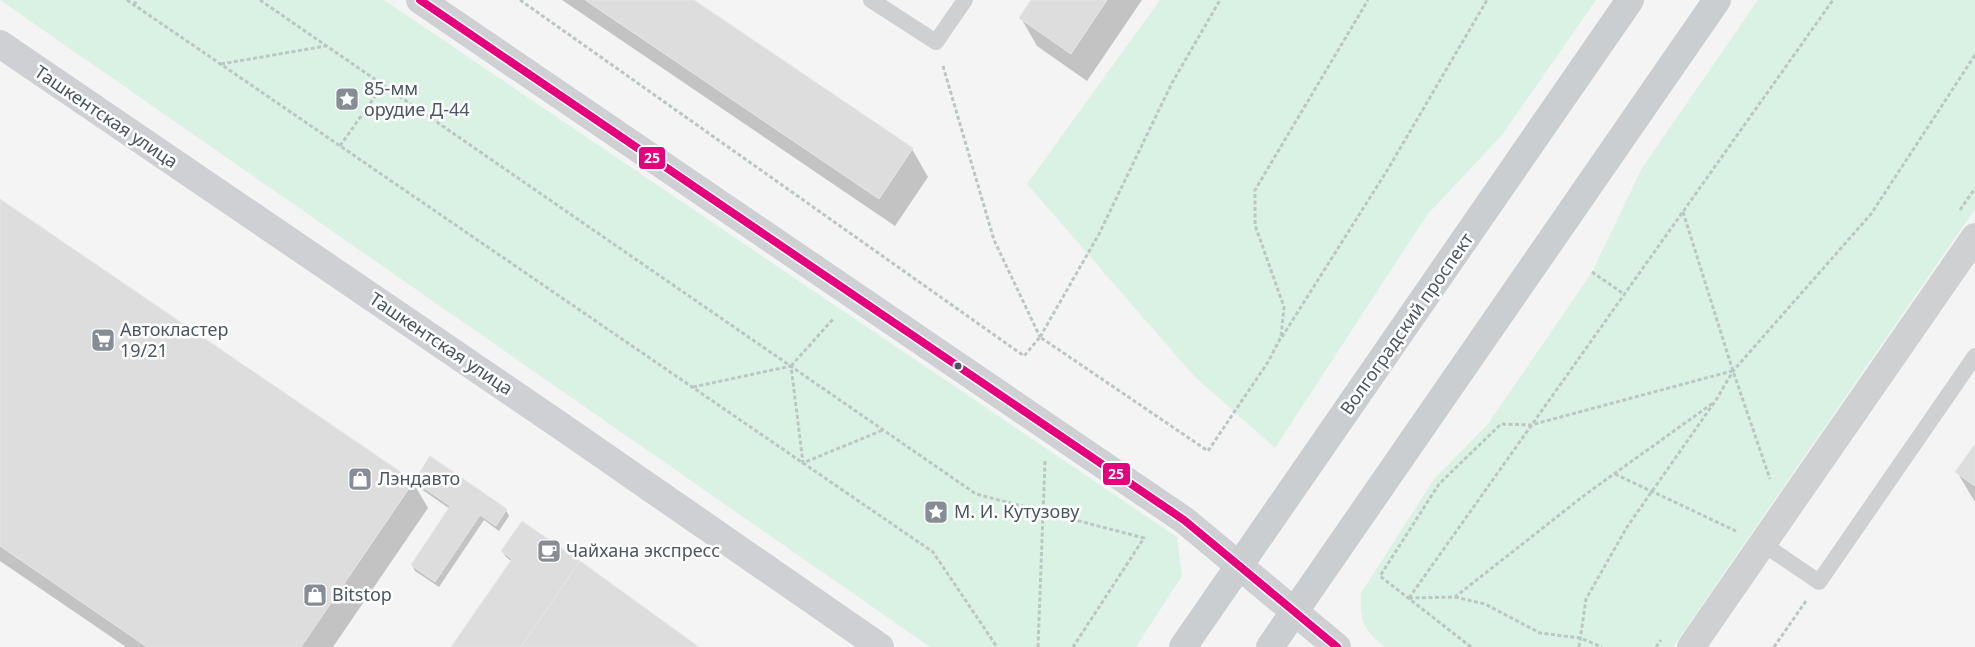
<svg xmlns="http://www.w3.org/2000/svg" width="1975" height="647" viewBox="0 0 1975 647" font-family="'Noto Sans',sans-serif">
<rect width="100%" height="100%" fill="#f4f4f4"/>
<g fill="#d9f2e3">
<polygon points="0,0 384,0 1177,537 1182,576 1136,647 930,647"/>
<polygon points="1160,0 1596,0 1502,135 1427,215 1275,448 1194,376 1027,184"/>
<path d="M 1758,0 L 1975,0 L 1975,209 L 1673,647 L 1385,647 C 1363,630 1360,621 1361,593 L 1434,479 L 1488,424 L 1592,272 L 1642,168 Z"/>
</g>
<g fill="#0003">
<polygon points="562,0 692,0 912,149 928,177 895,226"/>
<polygon points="1033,0 1142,0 1087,81 1037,46 1021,18"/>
<polygon points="0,201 414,483 430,458 506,510 509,516 499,531 484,520 439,587 415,571 412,565 450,509 414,484 428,508 333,647 126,647 0,561"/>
<polygon points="1975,446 1975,502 1957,472"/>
<polygon points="502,551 697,647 452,647 511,561 506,557"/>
</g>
<g fill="#ddddde" stroke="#e5e6e7">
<polygon points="585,0 694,0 913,148 879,199"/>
<polygon points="1031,0 1107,0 1071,54 1019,18"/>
<polygon points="0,199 414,481 301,647 147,647 0,546"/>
<polygon points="1975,444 1975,486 1955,472"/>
<polygon points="430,456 507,509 496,526 480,515 435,582 411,565 450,506 414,481"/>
<polygon points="522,521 580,561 521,647 451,647 512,559 501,551"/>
<polygon points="580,561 699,647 521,647"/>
</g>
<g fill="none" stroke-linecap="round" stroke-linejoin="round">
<g stroke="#bcc7c4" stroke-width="3" stroke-dasharray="4 2.5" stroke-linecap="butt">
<polyline points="127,0 933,552 997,647"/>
<polyline points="260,0 976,494 1144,538 1073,647"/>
<polyline points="520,0 1024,356 1040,337 1208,451 1268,362 1281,337 1284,307 1255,225 1255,190 1368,0"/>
<polyline points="134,5 137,0"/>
<polyline points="221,64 326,46"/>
<polyline points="943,66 994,240 1040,337"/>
<polyline points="340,146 383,85"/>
<polyline points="1960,210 1975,188"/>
<polyline points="1683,212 1733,371 1770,479"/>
<polyline points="1592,272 1624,294"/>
<polyline points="1040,337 1099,234 1172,83 1220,0"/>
<polyline points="1282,337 1388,169 1487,0"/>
<polyline points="791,366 834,318"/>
<polyline points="693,387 791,366 803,463 883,430"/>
<polyline points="1615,474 1736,531"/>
<polyline points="1455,597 1485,604 1540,633 1580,638 1602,647"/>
<polyline points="1409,598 1833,0"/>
<polyline points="1409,598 1455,597 1586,494 1713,403"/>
<polyline points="1038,647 1045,461"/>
<polyline points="1471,647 1380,576 1439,484 1501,424 1531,425 1732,371"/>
<polyline points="1579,647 1586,599 1627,527 1716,400 1733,371 1871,214 1975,55"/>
<polyline points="1656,647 1661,640"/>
<polyline points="1774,647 1806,601"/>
</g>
<g stroke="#ced0d2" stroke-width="16">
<polyline points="871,0 936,42 965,0"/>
<polyline points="1763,544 1819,582 1975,356"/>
</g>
<polyline stroke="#ced0d2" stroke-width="28" points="1691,647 1975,237"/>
<g stroke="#ced0d4" stroke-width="28">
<polyline points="420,0 1184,520 1337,647"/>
<polyline points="0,44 558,424 880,647"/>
</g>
<g stroke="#caced1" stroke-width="28">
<polyline points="1183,647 1630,0"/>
<polyline points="1270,647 1717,0"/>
</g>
<g stroke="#fff" stroke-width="11">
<polyline id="bus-1" points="420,0 1184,520 1337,647"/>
</g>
<use href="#bus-1" stroke="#e5007d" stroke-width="8"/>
</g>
<defs>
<g id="sight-square" transform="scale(1.25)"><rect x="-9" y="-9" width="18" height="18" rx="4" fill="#868d94" stroke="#fff"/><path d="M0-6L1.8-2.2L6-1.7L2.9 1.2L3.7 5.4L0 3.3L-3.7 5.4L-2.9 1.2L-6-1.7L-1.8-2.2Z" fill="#fff"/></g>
<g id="supermarket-square" transform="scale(1.25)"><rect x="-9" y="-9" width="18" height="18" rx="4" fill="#868d94" stroke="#fff"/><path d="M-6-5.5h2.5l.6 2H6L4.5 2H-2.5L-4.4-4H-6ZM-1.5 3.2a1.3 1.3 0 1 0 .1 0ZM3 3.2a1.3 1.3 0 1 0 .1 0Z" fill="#fff"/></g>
<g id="shop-square" transform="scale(1.25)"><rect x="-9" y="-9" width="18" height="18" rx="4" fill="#868d94" stroke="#fff"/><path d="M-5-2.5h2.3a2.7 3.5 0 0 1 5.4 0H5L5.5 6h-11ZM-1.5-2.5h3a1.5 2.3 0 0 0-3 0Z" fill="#fff"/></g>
<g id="cafe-square" transform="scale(1.25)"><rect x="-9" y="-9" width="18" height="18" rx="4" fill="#868d94" stroke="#fff"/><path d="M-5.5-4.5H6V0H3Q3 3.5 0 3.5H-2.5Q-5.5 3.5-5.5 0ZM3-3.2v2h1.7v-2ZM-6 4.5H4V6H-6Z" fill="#fff"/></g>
</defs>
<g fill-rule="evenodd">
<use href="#sight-square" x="347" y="99"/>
<use href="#supermarket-square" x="103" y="340"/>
<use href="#shop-square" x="360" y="479"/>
<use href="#sight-square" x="936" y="512"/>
<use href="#cafe-square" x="549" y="551"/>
<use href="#shop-square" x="315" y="595"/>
</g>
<circle fill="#4a5661" stroke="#fff" stroke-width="2" cx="958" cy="366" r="4.5"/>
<g text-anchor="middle" stroke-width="5" stroke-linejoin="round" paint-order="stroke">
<g font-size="18" fill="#4a5661" stroke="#fff" text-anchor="start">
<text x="364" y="95">85-мм<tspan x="364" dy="21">орудие Д-44</tspan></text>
<text x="120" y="336">Автокластер<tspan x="120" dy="21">19/21</tspan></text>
<text x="378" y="485">Лэндавто</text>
<text x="954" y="518">М. И. Кутузову</text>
<text x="566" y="557">Чайхана экспресс</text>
<text x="332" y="601">Bitstop</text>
</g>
<g font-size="18" fill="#4a5661" stroke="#fff">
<text transform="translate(106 117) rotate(34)" y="6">Ташкентская улица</text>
<text transform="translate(1407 324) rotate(-55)" y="6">Волгоградский проспект</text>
<text transform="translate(441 344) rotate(34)" y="6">Ташкентская улица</text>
</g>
</g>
<g stroke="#fff" stroke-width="2">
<rect x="638" y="146" width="28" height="24" rx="5" fill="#e5007d"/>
<rect x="1102" y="462" width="29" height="24" rx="5" fill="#e5007d"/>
</g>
<g font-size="14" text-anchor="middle" font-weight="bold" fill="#fff">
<text x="652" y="163">25</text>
<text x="1116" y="479">25</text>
</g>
</svg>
